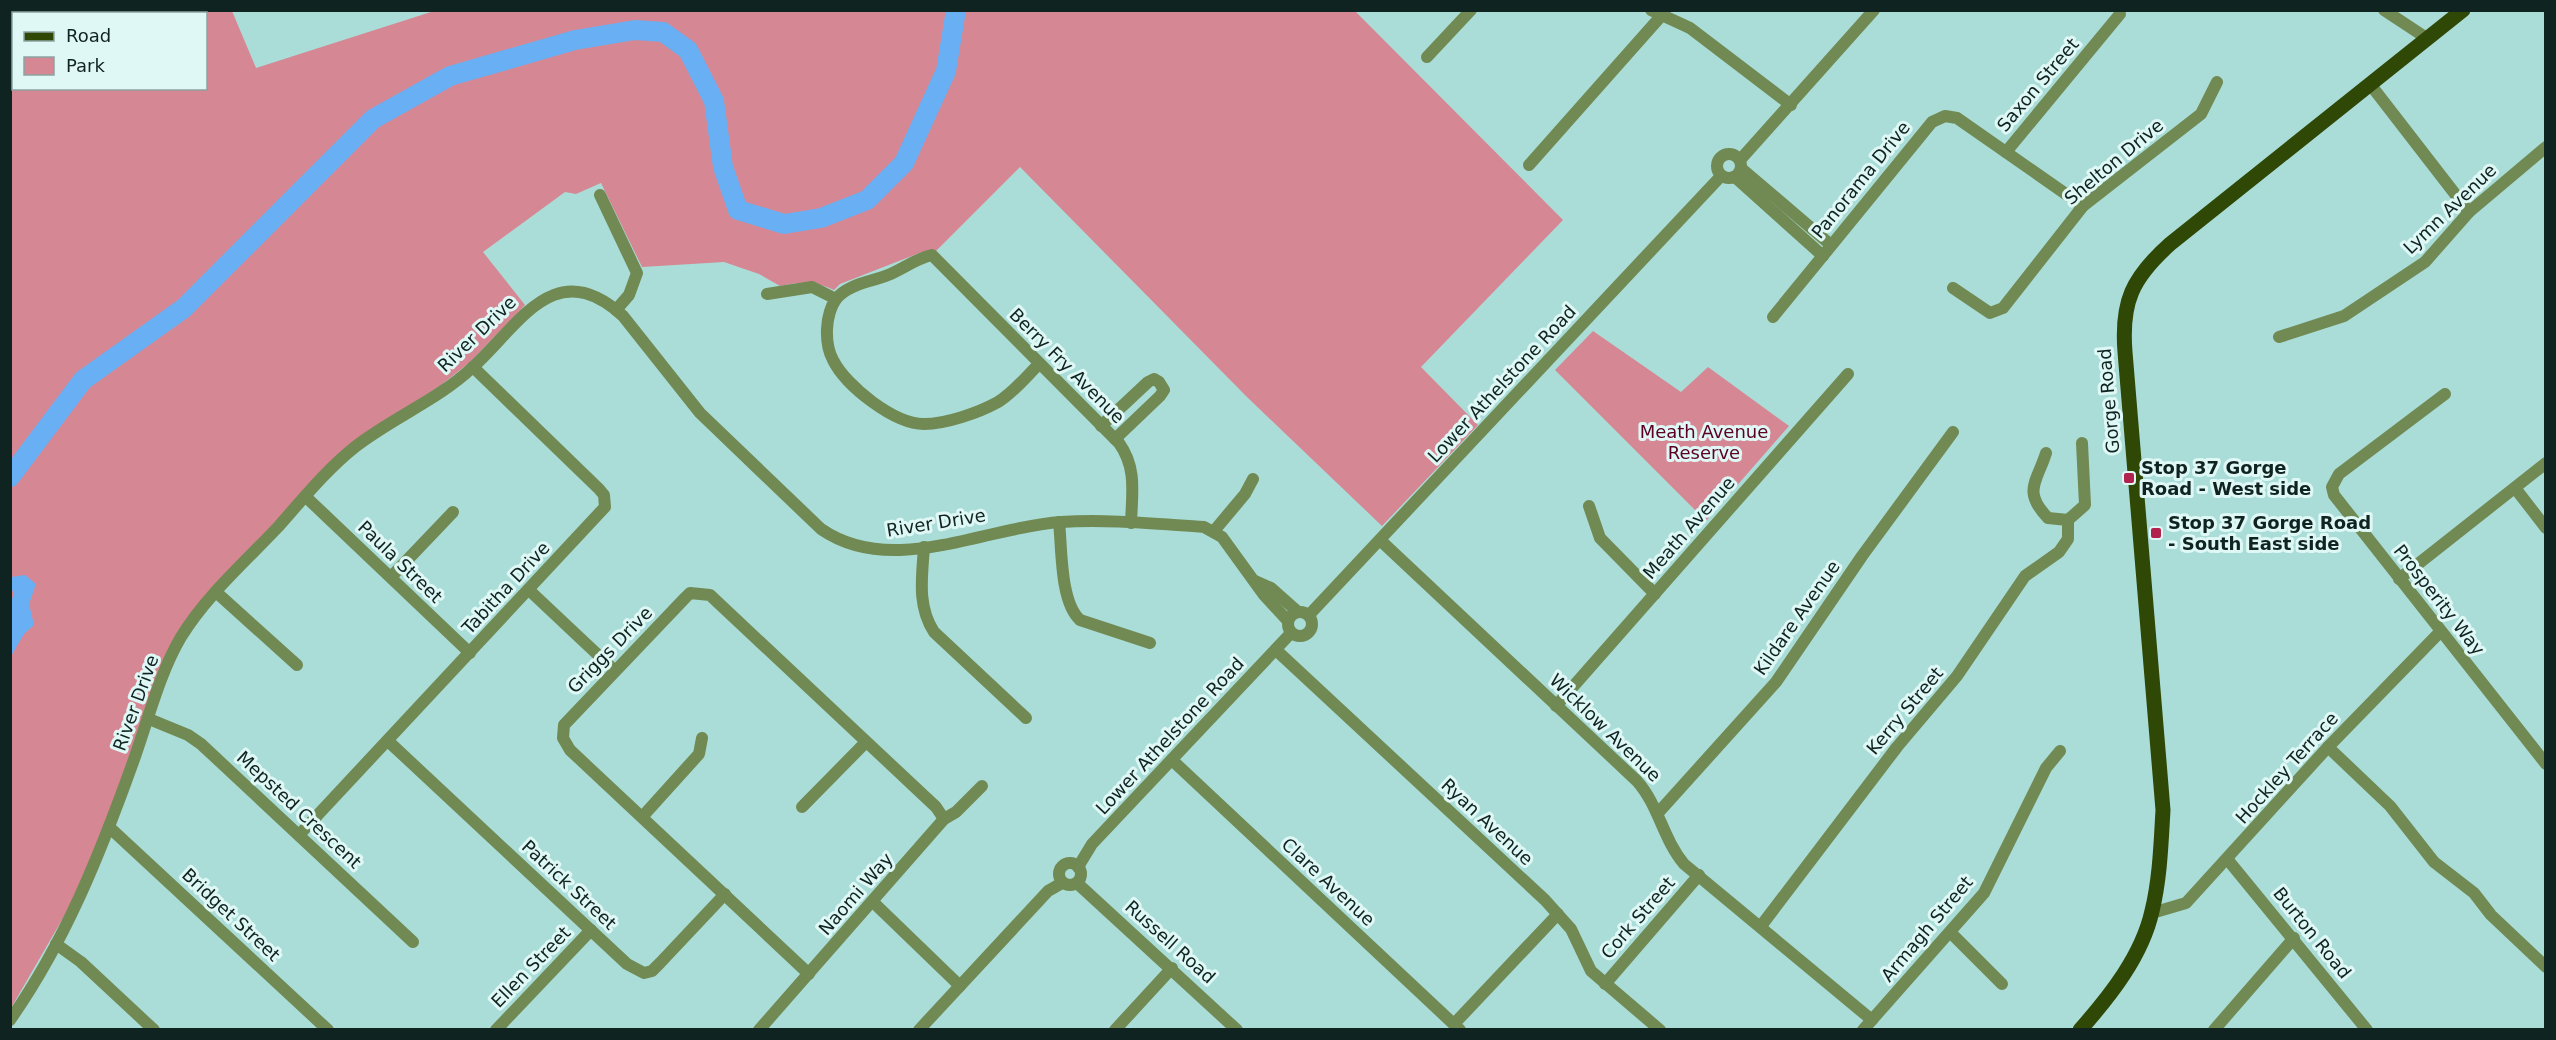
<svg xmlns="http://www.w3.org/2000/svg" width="2556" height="1040" viewBox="0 0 2556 1040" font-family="'DejaVu Sans',sans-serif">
<rect width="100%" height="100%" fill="#aaddd8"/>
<g fill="#d68794" fill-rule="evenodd">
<path d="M 11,11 L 232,11 L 256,68 L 434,11 L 1355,11 L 1563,220 L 1421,367 L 1478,425 L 1382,526 L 1247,397 L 1020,167 L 936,251 L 922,252 L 840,284 L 834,290 C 815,281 801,281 780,286 L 759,274 L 724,262 L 642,267 L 601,183 L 576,194 L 565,192 L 483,252 L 525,305 L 469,363 L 441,385 L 353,442 L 193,612 L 78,892 L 11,1008 ZM 14,14 L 206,14 L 206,88 L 14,88 Z"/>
<polygon points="1593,331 1681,392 1708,367 1789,426 1706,521 1555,370"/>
</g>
<polygon fill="#69aff3" points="25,575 36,584 29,604 34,625 24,634 11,656 11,601 14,594 11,588 11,577"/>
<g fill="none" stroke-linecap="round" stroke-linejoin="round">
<polyline stroke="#69aff3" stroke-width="20" points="10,477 83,380 184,308 373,119 450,76 575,40 635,30 663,32 688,50 714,101 723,167 738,210 784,224 821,218 867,200 904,163 946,71 956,10"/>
<g stroke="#718a54" stroke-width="12">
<polyline points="1651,10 1690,28 1791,105"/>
<polyline points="2384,10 2428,39"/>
<polyline points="1427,57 1471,10"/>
<polyline points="2370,84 2469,212"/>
<polyline points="2006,152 2120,14"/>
<circle cx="1729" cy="166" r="12"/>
<polyline points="1740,160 1874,10"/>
<polyline points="1529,165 1662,15"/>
<polyline points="1742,169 1831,245"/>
<polyline points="1735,177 1823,256"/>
<polyline points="600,195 637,273 629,295 616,310"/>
<polyline points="1953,288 1990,313 2003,308 2083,206 2201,114 2217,82"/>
<path d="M 767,294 L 812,287 L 836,299 C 848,284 871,282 888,275 C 903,269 915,259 932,255 L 1119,443 C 1137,468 1132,493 1131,523"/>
<path d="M 836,299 C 825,315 824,343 833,360 C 846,386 894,424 924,424 C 946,424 978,413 998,402 C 1013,393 1026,377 1038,365"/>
<polyline points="1773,317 1932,122 1945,116 1957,118 2083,206"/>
<polyline points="2279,337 2344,316 2425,262 2469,212 2546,147"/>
<polyline points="2445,394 2339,474 2332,487 2334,495 2546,764"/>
<polyline points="1101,426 1148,382 1154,379 1159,382 1164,390 1160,396 1115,439"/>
<polyline points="2515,488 2546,528"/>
<polyline points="306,497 470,653"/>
<polyline points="1589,506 1600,538 1655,594"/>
<polyline points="2068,520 2085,505 2082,443"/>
<path d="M 1059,522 C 1062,549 1060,602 1080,620 L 1150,643"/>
<polyline points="1214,531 1245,494 1253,479"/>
<path d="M 1380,540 L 1637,781 C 1659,806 1663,839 1684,864 L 1872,1020"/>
<path d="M 924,547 C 922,577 917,606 934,632 L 1026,718"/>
<polyline points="391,577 453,512"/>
<polyline points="2399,579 2546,463"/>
<polyline points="1255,581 1271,588 1298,612"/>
<polyline points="529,590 614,670"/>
<polyline points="216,592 297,665"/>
<circle cx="1300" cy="624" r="12"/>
<polyline points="1309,615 1721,176"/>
<polyline points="1276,650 1545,900 1571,929 1591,971 1660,1030"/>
<polyline points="1556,706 1848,374"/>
<polyline points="149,719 188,735 201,744 413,942"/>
<polyline points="388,741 627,964 644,973 652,971 660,963 725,894"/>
<polyline points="2328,747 2390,806 2434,862 2474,893 2491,915 2546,967"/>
<polyline points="1172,760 1460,1030"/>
<polyline points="802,807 866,742"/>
<polyline points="1658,813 1776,682 1862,556 1953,432"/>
<polyline points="643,816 699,754 702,738"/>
<polyline points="109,827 328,1030"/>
<polyline points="299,835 605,507 604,495 599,489 473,367"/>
<polyline points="2228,860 2367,1030"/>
<circle cx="1070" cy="874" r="11"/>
<polyline points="1078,867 1092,844 1291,633"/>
<polyline points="1077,883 1237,1030"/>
<polyline points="873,902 960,986"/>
<polyline points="2152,913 2186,903 2328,747 2440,632"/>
<path d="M 1761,926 L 1897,747 L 1957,676 L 2025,576 L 2059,552 L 2068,539 L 2068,520 L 2048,518 C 2022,491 2037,482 2046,453"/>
<polyline points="1950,932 2002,984"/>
<polyline points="56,944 81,962 154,1030"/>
<polyline points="809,974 570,750 563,738 564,725 685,598 690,593 710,595 936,807 944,819"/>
<polyline points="1605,984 1699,875"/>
<path d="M 10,1020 C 65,942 100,854 132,765 C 147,724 159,674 181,637 C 206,596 245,562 278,527 C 302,500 327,469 355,447 C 392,418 438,400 473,367 C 520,324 555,254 623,316 L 700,413 L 821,529 C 892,578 984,527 1061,522 C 1108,519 1157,524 1204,527 L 1222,537 L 1264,595 L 1288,621"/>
<polyline points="1454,1024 1558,914"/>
<polyline points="496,1030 591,930"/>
<polyline points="759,1030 944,819 956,812 982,786"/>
<polyline points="919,1030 1048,891 1062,883"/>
<polyline points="1115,1030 1172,968"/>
<polyline points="1863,1030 1984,893 2046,768 2060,751"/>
<polyline points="2214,1030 2294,938"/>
</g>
<path stroke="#2f4806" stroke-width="15" d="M 2080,1030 C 2110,996 2142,956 2152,911 C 2160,878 2161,844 2163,810 L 2125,352 C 2121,302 2132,278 2170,244 L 2463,10"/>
</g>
<g fill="#b2224f" stroke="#dff8f6" stroke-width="2">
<rect x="2123" y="472" width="12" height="12" rx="3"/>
<rect x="2150" y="527" width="12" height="12" rx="3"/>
</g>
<g text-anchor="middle" stroke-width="6" stroke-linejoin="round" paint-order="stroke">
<g font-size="18" fill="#0f2321" stroke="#dff8f6">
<text transform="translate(2038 85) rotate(-50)" y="6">Saxon Street</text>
<text transform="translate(2114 162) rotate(-40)" y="6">Shelton Drive</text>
<text transform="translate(1861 180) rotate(-51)" y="6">Panorama Drive</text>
<text transform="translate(2450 209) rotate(-44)" y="6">Lymn Avenue</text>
<text transform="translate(477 334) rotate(-44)" y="6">River Drive</text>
<text transform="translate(1067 366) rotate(45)" y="6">Berry Fry Avenue</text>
<text transform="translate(1502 384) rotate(-47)" y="6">Lower Athelstone Road</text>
<text transform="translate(2109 401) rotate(-95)" y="6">Gorge Road</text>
<text transform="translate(936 523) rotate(-9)" y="6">River Drive</text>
<text transform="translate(1689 528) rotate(-49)" y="6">Meath Avenue</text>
<text transform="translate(400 562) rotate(44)" y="6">Paula Street</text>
<text transform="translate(506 588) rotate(-47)" y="6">Tabitha Drive</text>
<text transform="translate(2439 600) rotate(52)" y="6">Prosperity Way</text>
<text transform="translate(1797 618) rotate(-55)" y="6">Kildare Avenue</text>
<text transform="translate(610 650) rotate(-46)" y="6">Griggs Drive</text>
<text transform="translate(136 703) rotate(-70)" y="6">River Drive</text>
<text transform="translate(1905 711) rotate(-50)" y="6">Kerry Street</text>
<text transform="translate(1605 728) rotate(44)" y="6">Wicklow Avenue</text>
<text transform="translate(1170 736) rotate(-47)" y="6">Lower Athelstone Road</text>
<text transform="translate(2287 768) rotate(-48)" y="6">Hockley Terrace</text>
<text transform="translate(299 810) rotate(43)" y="6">Mepsted Crescent</text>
<text transform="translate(1487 822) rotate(43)" y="6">Ryan Avenue</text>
<text transform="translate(1328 882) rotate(43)" y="6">Clare Avenue</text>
<text transform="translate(569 885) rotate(43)" y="6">Patrick Street</text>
<text transform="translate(856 894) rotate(-49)" y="6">Naomi Way</text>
<text transform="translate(231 915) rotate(43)" y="6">Bridget Street</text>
<text transform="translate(1638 918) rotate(-49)" y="6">Cork Street</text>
<text transform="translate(1927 929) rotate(-50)" y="6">Armagh Street</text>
<text transform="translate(2312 933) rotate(51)" y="6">Burton Road</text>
<text transform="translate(1170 942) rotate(42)" y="6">Russell Road</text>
<text transform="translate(531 967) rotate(-46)" y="6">Ellen Street</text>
</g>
<g font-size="18" fill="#5b0022" stroke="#dff8f6">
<text x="1704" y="438">Meath Avenue<tspan x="1704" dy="21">Reserve</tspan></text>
</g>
<g font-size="18" font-weight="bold" fill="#0f2321" stroke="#dff8f6" text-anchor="start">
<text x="2141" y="474">Stop 37 Gorge<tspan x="2141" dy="21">Road - West side</tspan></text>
<text x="2168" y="529">Stop 37 Gorge Road<tspan x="2168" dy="21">- South East side</tspan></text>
</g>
</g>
<rect width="2556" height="1040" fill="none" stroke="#0f2321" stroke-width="24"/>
<rect x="12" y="12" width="195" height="78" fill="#dff8f6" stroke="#8ca3a1" stroke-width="1.5"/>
<rect x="24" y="32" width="30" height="9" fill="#2f4806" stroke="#8ca3a1" stroke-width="1.5"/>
<text x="66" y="42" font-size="18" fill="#0f2321">Road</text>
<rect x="24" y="57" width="30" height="18" fill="#d68794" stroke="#8ca3a1" stroke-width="1.5"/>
<text x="66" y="72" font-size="18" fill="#0f2321">Park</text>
</svg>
